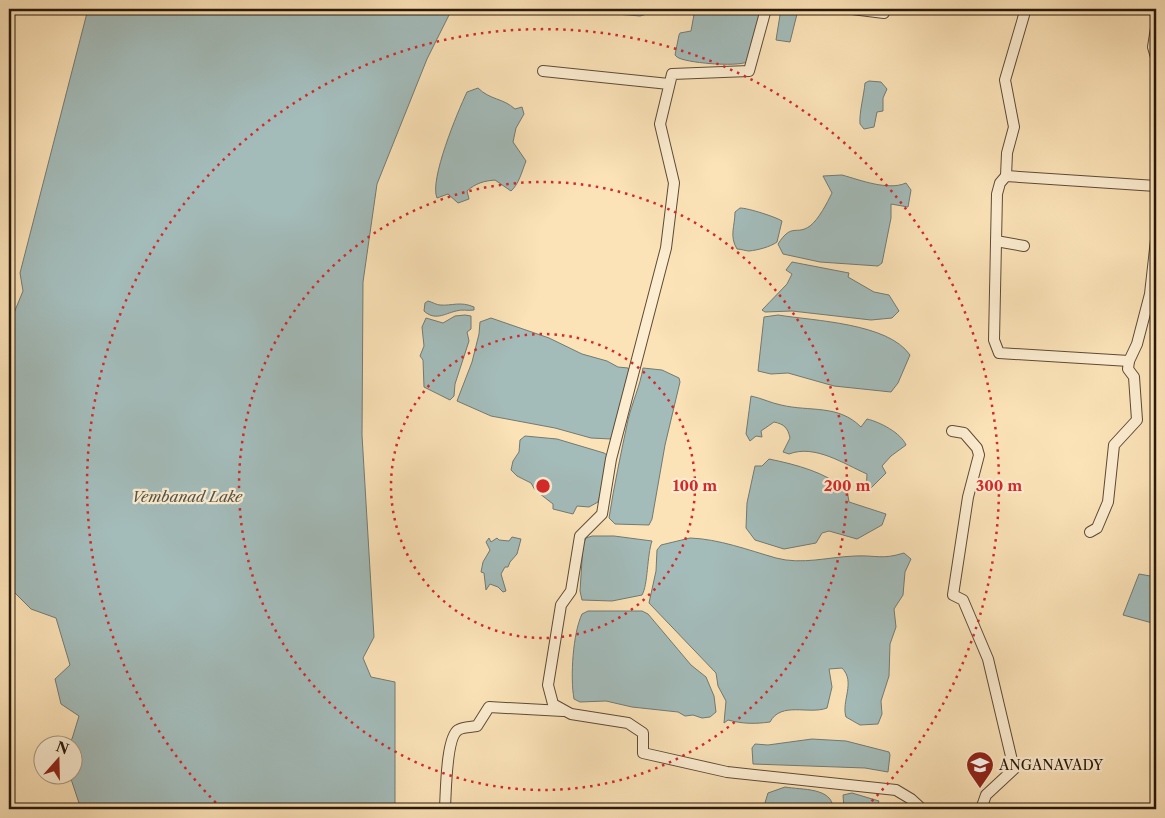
<svg xmlns="http://www.w3.org/2000/svg" width="1165" height="818" viewBox="0 0 1165 818" font-family="'Libre Caslon Text',serif">
<rect width="100%" height="100%" fill="#fbe2b7"/>
<filter id="stains"><feTurbulence type="fractalNoise" baseFrequency=".004" numOctaves="4"/><feColorMatrix values="0 0 0 0 .2 0 0 0 0 .09 0 0 0 0 .02 0 0 0 .5 -.17"/></filter>
<radialGradient id="worn" r=".72"><stop offset=".6" stop-color="#630" stop-opacity="0"/><stop offset="1" stop-color="#630" stop-opacity=".3"/></radialGradient>
<g fill="#a3bbb9" stroke="#727a73">
<polygon points="88,9 452,9 427,59 377,184 363,282 362,435 374,637 363,658 371,677 395,682 395,809 81,809 70,776 72,776 72,746 62,745 72,739 79,716 61,704 55,679 70,665 56,618 31,609 9,587 9,325 23,291 20,273"/>
<polygon points="581,9 652,9 647,14 640,16 581,11"/>
<path d="M 695,9 L 763,9 L 747,62 C 736,67 685,63 677,57 L 675,55 L 679,35 L 680,33 L 691,31 Z"/>
<polygon points="781,9 798,10 790,42 776,40"/>
<path d="M 869,81 L 881,82 L 887,89 L 883,98 L 883,111 L 877,112 L 874,127 L 864,129 L 860,124 C 859,113 864,95 865,83 Z"/>
<path d="M 478,88 C 490,100 503,98 515,109 L 522,107 L 524,114 L 516,128 L 513,142 L 526,161 C 522,171 519,184 511,191 L 495,180 C 484,181 476,183 467,191 L 469,199 L 458,203 L 448,194 L 437,198 C 429,180 458,111 467,92 Z"/>
<path d="M 842,175 C 860,180 888,191 906,183 L 911,190 L 908,207 L 891,204 L 891,218 L 882,263 L 878,266 L 820,262 L 783,254 L 778,244 C 792,222 796,236 810,226 C 819,219 827,203 832,193 L 823,176 Z"/>
<path d="M 740,208 C 748,208 776,217 782,221 L 777,242 C 770,247 758,250 749,251 C 746,251 741,249 737,249 C 729,236 735,226 735,212 Z"/>
<polygon points="792,262 849,273 848,277 874,292 889,295 899,311 892,318 871,320 792,311 765,312 762,310 787,284 792,274 786,270"/>
<path d="M 428,301 C 432,302 437,305 440,305 C 452,306 460,301 474,307 L 474,310 C 467,311 462,309 456,311 C 444,314 435,321 424,311 L 425,303 Z"/>
<polygon points="465,315 471,316 471,329 467,332 469,341 455,384 454,396 450,400 424,387 423,360 420,356 424,346 422,327 426,318 443,323 455,316"/>
<path d="M 778,315 C 815,321 888,323 910,355 L 898,383 L 891,392 L 834,386 L 788,373 L 771,374 L 758,371 L 764,317 Z"/>
<polygon points="491,318 549,338 582,354 607,361 618,367 628,368 631,375 611,439 591,438 555,428 491,416 457,401 472,362 479,334 480,322"/>
<path d="M 643,368 L 662,370 L 679,378 L 680,382 L 665,445 L 652,519 L 649,525 L 615,524 L 609,518 C 614,486 621,453 628,420 C 632,403 640,386 643,368 Z"/>
<path d="M 751,396 C 761,398 771,403 781,405 C 810,412 838,404 861,427 L 867,419 C 880,422 901,433 906,445 L 891,456 L 882,466 L 886,473 L 866,493 L 867,474 C 844,464 815,444 789,454 L 783,452 L 790,438 C 788,428 784,424 774,422 L 761,431 L 762,437 L 756,436 L 750,441 L 746,434 Z"/>
<polygon points="525,436 557,439 604,453 607,455 602,489 598,502 589,507 577,506 573,514 553,509 553,504 535,490 531,483 517,476 511,470 513,461 519,452 520,440"/>
<path d="M 769,459 C 798,465 824,472 847,490 L 849,502 L 886,514 L 882,525 L 857,539 L 829,531 L 822,533 L 816,543 L 784,549 L 755,540 L 746,528 L 747,503 L 755,466 L 762,466 Z"/>
<path d="M 592,536 L 614,536 L 652,541 C 647,555 648,585 642,595 L 612,601 L 582,600 L 580,591 L 583,545 L 586,538 Z"/>
<polygon points="512,537 521,539 517,554 510,562 508,567 505,567 501,574 506,591 503,592 498,587 490,584 486,590 484,573 481,572 483,562 490,550 486,542 489,538 491,542 497,538 499,540 509,541"/>
<path d="M 690,538 C 719,539 748,550 776,558 C 802,565 828,557 855,556 C 877,555 881,560 904,553 L 911,559 L 905,572 L 903,595 L 894,609 L 896,627 L 890,644 L 889,676 L 881,701 L 882,714 L 878,724 L 860,725 L 846,717 C 841,701 856,682 842,668 L 829,669 L 832,687 L 827,708 C 809,715 781,701 770,722 C 755,724 743,724 728,720 L 724,723 L 726,701 L 718,686 L 716,673 L 649,603 L 656,571 L 657,550 L 661,545 Z"/>
<polygon points="1139,574 1156,577 1156,624 1123,615"/>
<path d="M 588,611 L 642,611 L 648,614 L 691,665 L 706,677 L 714,696 L 716,712 L 710,717 L 702,718 L 693,715 L 685,716 L 678,712 L 632,707 L 606,701 L 580,702 L 574,699 C 570,677 573,633 582,614 Z"/>
<polygon points="812,739 846,741 889,752 890,755 888,772 865,768 753,764 752,748 755,744 768,745"/>
<path d="M 785,787 C 801,790 833,787 833,809 L 767,809 L 764,806 L 768,793 Z"/>
<polygon points="852,793 879,801 876,809 844,809 843,795"/>
</g>
<g fill="none" stroke-linecap="round" stroke-linejoin="round">
<g stroke="#5d4b36" stroke-width="12">
<g id="minor">
<polyline points="766,9 749,71 672,74 660,124 674,183 666,248 611,459 602,514 580,536 571,591 561,605 548,685 553,704 571,714 628,723 643,733 643,753 727,772 896,790 911,799 922,809"/>
<polyline points="852,9 884,13"/>
<polyline points="1156,28 1153,47 1156,57"/>
<polyline points="543,71 669,84"/>
<polyline points="1006,176 1007,153 1014,127 1005,80 1024,15"/>
<polyline points="996,241 1024,246"/>
<polyline points="1129,361 999,353 994,340 997,194 1000,183 1006,176 1156,186"/>
<polyline points="952,431 964,433 977,448 979,455 968,497 953,595 963,600 988,659 1014,769 986,795 981,809"/>
<polyline points="1090,532 1097,528 1108,502 1114,445 1137,420 1134,377 1128,369 1129,361 1137,344 1150,294 1156,240"/>
<path d="M 448,809 L 445,807 C 446,793 446,738 458,730 C 462,727 471,727 477,726 L 489,707 L 563,711"/>
</g>
</g>
<use href="#minor" stroke="#fcecd0" stroke-width="10"/>
</g>
<g fill="none" stroke="#d62828" stroke-width="2.5" stroke-dasharray="2.5 5">
<circle cx="543" cy="486" r="152"/>
<circle cx="543" cy="486" r="304"/>
<path d="M221 808A456 456 0 1 1 865 808"/>
</g>
<defs>
<g id="school-pin" transform="scale(1.4375)"><path d="M0 17L-7.5 6A9.5 9.5 0 1 1 7.5 6Z" fill="#8f2418" stroke="#fcecd0"/><path d="M0-5L7-2L0 1L-7-2ZM-4 1L0 2.5L4 1V4Q0 6-4 4Z" fill="#fff"/></g>
</defs>
<g fill-rule="evenodd">
<use href="#school-pin" x="980" y="765"/>
</g>
<g text-anchor="middle" stroke-width="4.5" stroke-linejoin="round" paint-order="stroke">
<g font-size="14" fill="#28190b" stroke="#fcecd0" text-anchor="start">
<text x="999" y="770">ANGANAVADY</text>
</g>
<g font-size="15" font-style="italic" fill="#535248" stroke="#fcecd0">
<text x="187" y="502">Vembanad Lake</text>
</g>
</g>
<circle cx="543" cy="486" r="8" fill="#d62828" stroke="#fcecd0" stroke-width="2.5"/>
<g font-size="15" text-anchor="middle" font-weight="bold" fill="#d62828" stroke="#fcecd0" stroke-width="4.5" stroke-linejoin="round" paint-order="stroke">
<text x="695" y="491">100 m</text>
<text x="847" y="491">200 m</text>
<text x="999" y="491">300 m</text>
</g>
<rect width="1165" height="818" fill="none" stroke="#fbe2b7" stroke-width="30"/>
<rect x="10" y="10" width="1145" height="798" fill="none" stroke="#28190b" stroke-width="2.5"/>
<rect x="15" y="15" width="1135" height="788" fill="none" stroke="#28190b"/>
<g transform="translate(58 760) rotate(20)"><circle r="24" fill="#fcecd0" stroke="#a79881"/>
<path d="M0-4L9 19L0 12L-9 19Z" fill="#8f2418"/>
<text y="-8" font-size="14" font-weight="bold" text-anchor="middle" fill="#28190b">N</text>
</g>
<rect width="100%" height="100%" filter="url(#stains)"/>
<rect width="100%" height="100%" fill="url(#worn)"/>
</svg>
